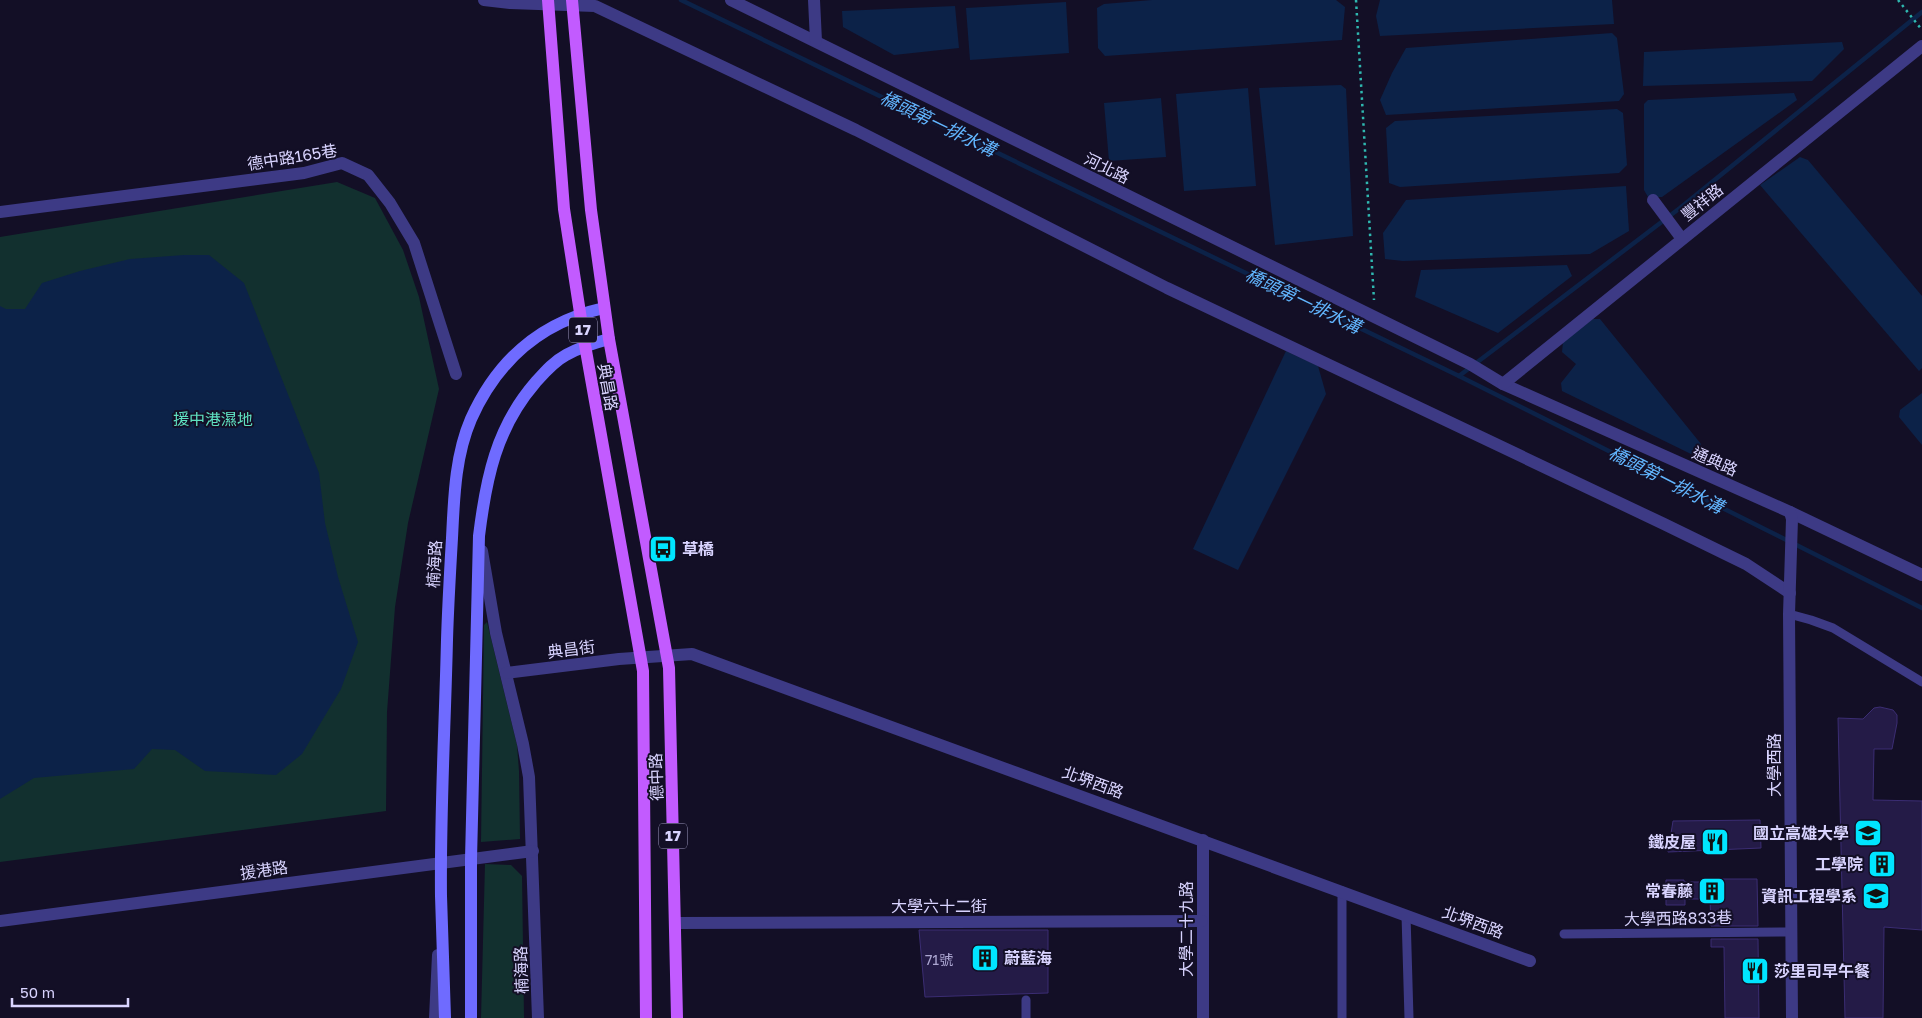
<svg xmlns="http://www.w3.org/2000/svg" width="1922" height="1018" viewBox="0 0 1922 1018" font-family="'Golos Text','Noto Sans TC',sans-serif">
<rect width="100%" height="100%" fill="#130f26"/>
<g fill="#12302f">
<polygon points="337,182 375,198 403,250 419,297 439,389 408,523 395,607 387,712 386,811 0,862 0,237"/>
<polygon points="487,622 517,745 519,771 520,839 481,842 484,625"/>
<polygon points="485,864 511,865 522,876 524,1018 481,1018"/>
</g>
<g fill="#0c2248">
<polygon points="1152,0 1336,0 1345,7 1342,40 1105,56 1098,48 1097,8 1104,4"/>
<polygon points="1380,0 1612,0 1614,24 1380,36 1376,16"/>
<polygon points="1066,2 1069,53 970,60 966,8"/>
<polygon points="955,6 959,48 894,55 843,27 842,11"/>
<polygon points="1612,33 1617,38 1624,94 1619,101 1386,115 1380,100 1392,73 1406,48"/>
<polygon points="1842,42 1844,49 1812,81 1643,86 1644,52"/>
<polygon points="1341,85 1346,89 1353,236 1275,245 1259,88"/>
<polygon points="1248,88 1256,186 1184,191 1176,94"/>
<polygon points="1794,93 1797,100 1662,197 1648,197 1644,190 1644,104 1648,100"/>
<polygon points="1161,98 1166,157 1109,161 1104,103"/>
<polygon points="1617,109 1623,113 1627,165 1619,173 1400,187 1389,183 1386,128 1395,121"/>
<polygon points="1800,157 1808,160 1922,296 1922,368 1919,371 1760,185"/>
<polygon points="1626,186 1629,231 1590,254 1403,261 1385,259 1383,233 1406,200"/>
<polygon points="184,255 209,255 244,283 319,473 325,523 338,577 358,642 341,689 302,754 276,775 205,771 175,750 152,749 134,769 34,778 0,799 0,306 6,309 25,309 42,283 80,271 130,259"/>
<polygon points="1567,265 1572,276 1498,333 1415,297 1421,270"/>
<polygon points="1593,319 1600,319 1701,444 1698,452 1691,454 1562,391 1561,383 1576,364 1562,352 1563,342"/>
<polygon points="1286,351 1318,366 1326,394 1238,570 1193,549"/>
<polygon points="1922,393 1922,445 1899,417 1900,410"/>
</g>
<g fill="none" stroke-linecap="round" stroke-linejoin="round">
<g stroke="#0c2248" stroke-width="4.5">
<polyline points="681,0 1459,376 1922,608"/>
<polyline points="1459,376 1680,208 1922,12"/>
</g>
</g>
<g fill="#241b47" stroke="#3b2d73">
<polygon points="1880,707 1893,710 1897,715 1897,723 1892,749 1874,749 1873,800 1922,801 1922,930 1884,927 1883,1018 1845,1018 1838,718 1863,719 1874,708"/>
<polygon points="1760,820 1761,848 1668,852 1673,821"/>
<polygon points="1710,879 1757,879 1758,926 1711,926 1710,899 1685,899 1685,905 1666,905 1666,880 1684,880 1684,882 1710,882"/>
<polygon points="919,930 1048,930 1048,993 925,997"/>
<polygon points="1711,939 1758,939 1759,1018 1725,1018 1724,947 1711,947"/>
</g>
<g fill="none" stroke-linecap="round" stroke-linejoin="round">
<g stroke="#2fb8b0" stroke-width="2.5" stroke-dasharray="2.5 4" stroke-linecap="butt">
<polyline points="1356,0 1374,300"/>
<polyline points="1898,0 1922,30"/>
</g>
<g stroke="#3d3a85" stroke-width="9">
<polyline points="1789,614 1811,620 1833,628 1922,682"/>
<polyline points="1342,891 1342,1018"/>
<polyline points="1406,915 1409,1018"/>
<polyline points="1564,934 1791,932"/>
<polyline points="1026,1000 1026,1018"/>
</g>
<g stroke="#3d3a85" stroke-width="12">
<polyline points="484,0 510,3 595,6 856,130 1167,288 1664,524 1746,564 1790,593"/>
<polyline points="731,0 1470,364 1503,384 1790,512 1922,575"/>
<polyline points="814,0 816,41"/>
<polyline points="1653,200 1682,239"/>
<polyline points="0,212 304,173 342,163 368,175 390,203 414,243 456,374"/>
<polyline points="1503,384 1922,46"/>
<polyline points="1790,512 1792,519 1789,614 1792,1018"/>
<polyline points="482,551 496,633 523,744 529,777 538,1018"/>
<polyline points="506,673 619,659 692,654 1530,961"/>
<polyline points="1203,840 1203,1018"/>
<polyline points="0,921 533,851"/>
<polyline points="676,923 1202,921"/>
<polyline points="435,1018 438,955"/>
</g>
<g stroke="#6f6bff" stroke-width="12">
<path d="M 445,1018 C 444,977 442,937 441,896 C 440,811 445,726 447,640 C 448,606 450,572 452,538 C 454,498 455,456 471,419 C 498,359 541,322 604,308"/>
<path d="M 471,1018 L 471,859 L 479,536 C 486,479 496,428 535,383 C 544,373 553,362 566,355 C 580,347 594,343 609,339"/>
</g>
<g stroke="#c25bff" stroke-width="12">
<polyline points="548,0 564,209 585,345 643,671 646,1018"/>
<polyline points="572,0 591,210 609,339 669,668 677,1018"/>
</g>
</g>
<defs>
<g id="bus-square" transform="scale(1.4375)"><rect x="-9" y="-9" width="18" height="18" rx="4" fill="#00e5ff" stroke="#130f26"/><path d="M-5-6H5V4H4V6H2V4H-2V6H-4V4H-5ZM-3.5-4V0h7V-4ZM-3.5 1.2v1.5H-2V1.2ZM2 1.2v1.5H3.5V1.2Z" fill="#111"/></g>
<g id="university-square" transform="scale(1.4375)"><rect x="-9" y="-9" width="18" height="18" rx="4" fill="#00e5ff" stroke="#130f26"/><path d="M0-5L7-2L0 1L-7-2ZM-4 1L0 2.5L4 1V4Q0 6-4 4Z" fill="#111"/></g>
<g id="restaurant-square" transform="scale(1.4375)"><rect x="-9" y="-9" width="18" height="18" rx="4" fill="#00e5ff" stroke="#130f26"/><path d="M-5-6h1v4h1v-4h1v4h1v-4h1v5L-1.5 .5V6h-2V.5L-5-1ZM5-6V6H3V1.5H1.5Q1.5-4 5-6Z" fill="#111"/></g>
<g id="building-square" transform="scale(1.4375)"><rect x="-9" y="-9" width="18" height="18" rx="4" fill="#00e5ff" stroke="#130f26"/><path d="M-4-6H4V6H1V3H-1V6H-4ZM-2.5-4.3h1.7v1.8h-1.7ZM.8-4.3h1.7v1.8H.8ZM-2.5-1h1.7V.8h-1.7ZM.8-1h1.7V.8H.8Z" fill="#111"/></g>
</defs>
<g fill-rule="evenodd">
<use href="#bus-square" x="663" y="549"/>
<use href="#university-square" x="1868" y="833"/>
<use href="#restaurant-square" x="1715" y="842"/>
<use href="#building-square" x="1882" y="864"/>
<use href="#building-square" x="1712" y="891"/>
<use href="#university-square" x="1876" y="896"/>
<use href="#building-square" x="985" y="958"/>
<use href="#restaurant-square" x="1755" y="971"/>
</g>
<g text-anchor="middle" stroke-width="4" stroke-linejoin="round" paint-order="stroke">
<g font-size="14" fill="#aca6d1">
<text x="939" y="965">71號</text>
</g>
<g fill="#130f26" stroke="#9e99be" stroke-width="1">
<rect x="569" y="317.5" width="28" height="25" rx="4"/>
<rect x="659" y="823.5" width="28" height="25" rx="4"/>
</g>
<g font-size="15" font-weight="bold" fill="#d9d4ff">
<text x="583" y="335">17</text>
<text x="673" y="841">17</text>
</g>
<g font-size="16" fill="#d9d4ff" stroke="#130f26">
<text transform="translate(292 157) rotate(-9)" y="6">德中路165巷</text>
<text transform="translate(1107 168) rotate(26)" y="6">河北路</text>
<text transform="translate(1702 202) rotate(-39)" y="6">豐祥路</text>
<text transform="translate(608 387) rotate(80)" y="6">典昌路</text>
<text transform="translate(1715 461) rotate(24)" y="6">通典路</text>
<text transform="translate(434 564) rotate(-87)" y="6">楠海路</text>
<text transform="translate(571 649) rotate(-7)" y="6">典昌街</text>
<text transform="translate(1774 765) rotate(-90)" y="6">大學西路</text>
<text transform="translate(656 777) rotate(-92)" y="6">德中路</text>
<text transform="translate(1093 782) rotate(20)" y="6">北堺西路</text>
<text transform="translate(264 870) rotate(-8)" y="6">援港路</text>
<text x="939" y="912">大學六十二街</text>
<text transform="translate(1678 918) rotate(-1)" y="6">大學西路833巷</text>
<text transform="translate(1473 922) rotate(20)" y="6">北堺西路</text>
<text transform="translate(1186 929) rotate(-90)" y="6">大學二十九路</text>
<text transform="translate(521 970) rotate(-92)" y="6">楠海路</text>
</g>
<g font-size="16" fill="#5fe0c0" stroke="#130f26">
<text x="213" y="425">援中港濕地</text>
</g>
<g font-size="16" font-weight="bold" fill="#d9d4ff" stroke="#130f26" text-anchor="end">
<text x="682" y="555" text-anchor="start">草橋</text>
<text x="1849" y="839">國立高雄大學</text>
<text x="1696" y="848">鐵皮屋</text>
<text x="1863" y="870">工學院</text>
<text x="1693" y="897">常春藤</text>
<text x="1857" y="902">資訊工程學系</text>
<text x="1004" y="964" text-anchor="start">蔚藍海</text>
<text x="1774" y="977" text-anchor="start">莎里司早午餐</text>
</g>
<g font-size="18" font-style="italic" fill="#62b6ff" stroke="#130f26">
<text transform="translate(938 124) rotate(26)" y="6">橋頭第一排水溝</text>
<text transform="translate(1303 301) rotate(26)" y="6">橋頭第一排水溝</text>
<text transform="translate(1666 480) rotate(27)" y="6">橋頭第一排水溝</text>
</g>
</g>
<path d="M12 998v8h116v-8" fill="none" stroke="#d9d4ff" stroke-width="2.5"/>
<text x="20" y="998" font-size="15" fill="#d9d4ff" stroke="#130f26" stroke-width="4" paint-order="stroke">50 m</text>
</svg>
